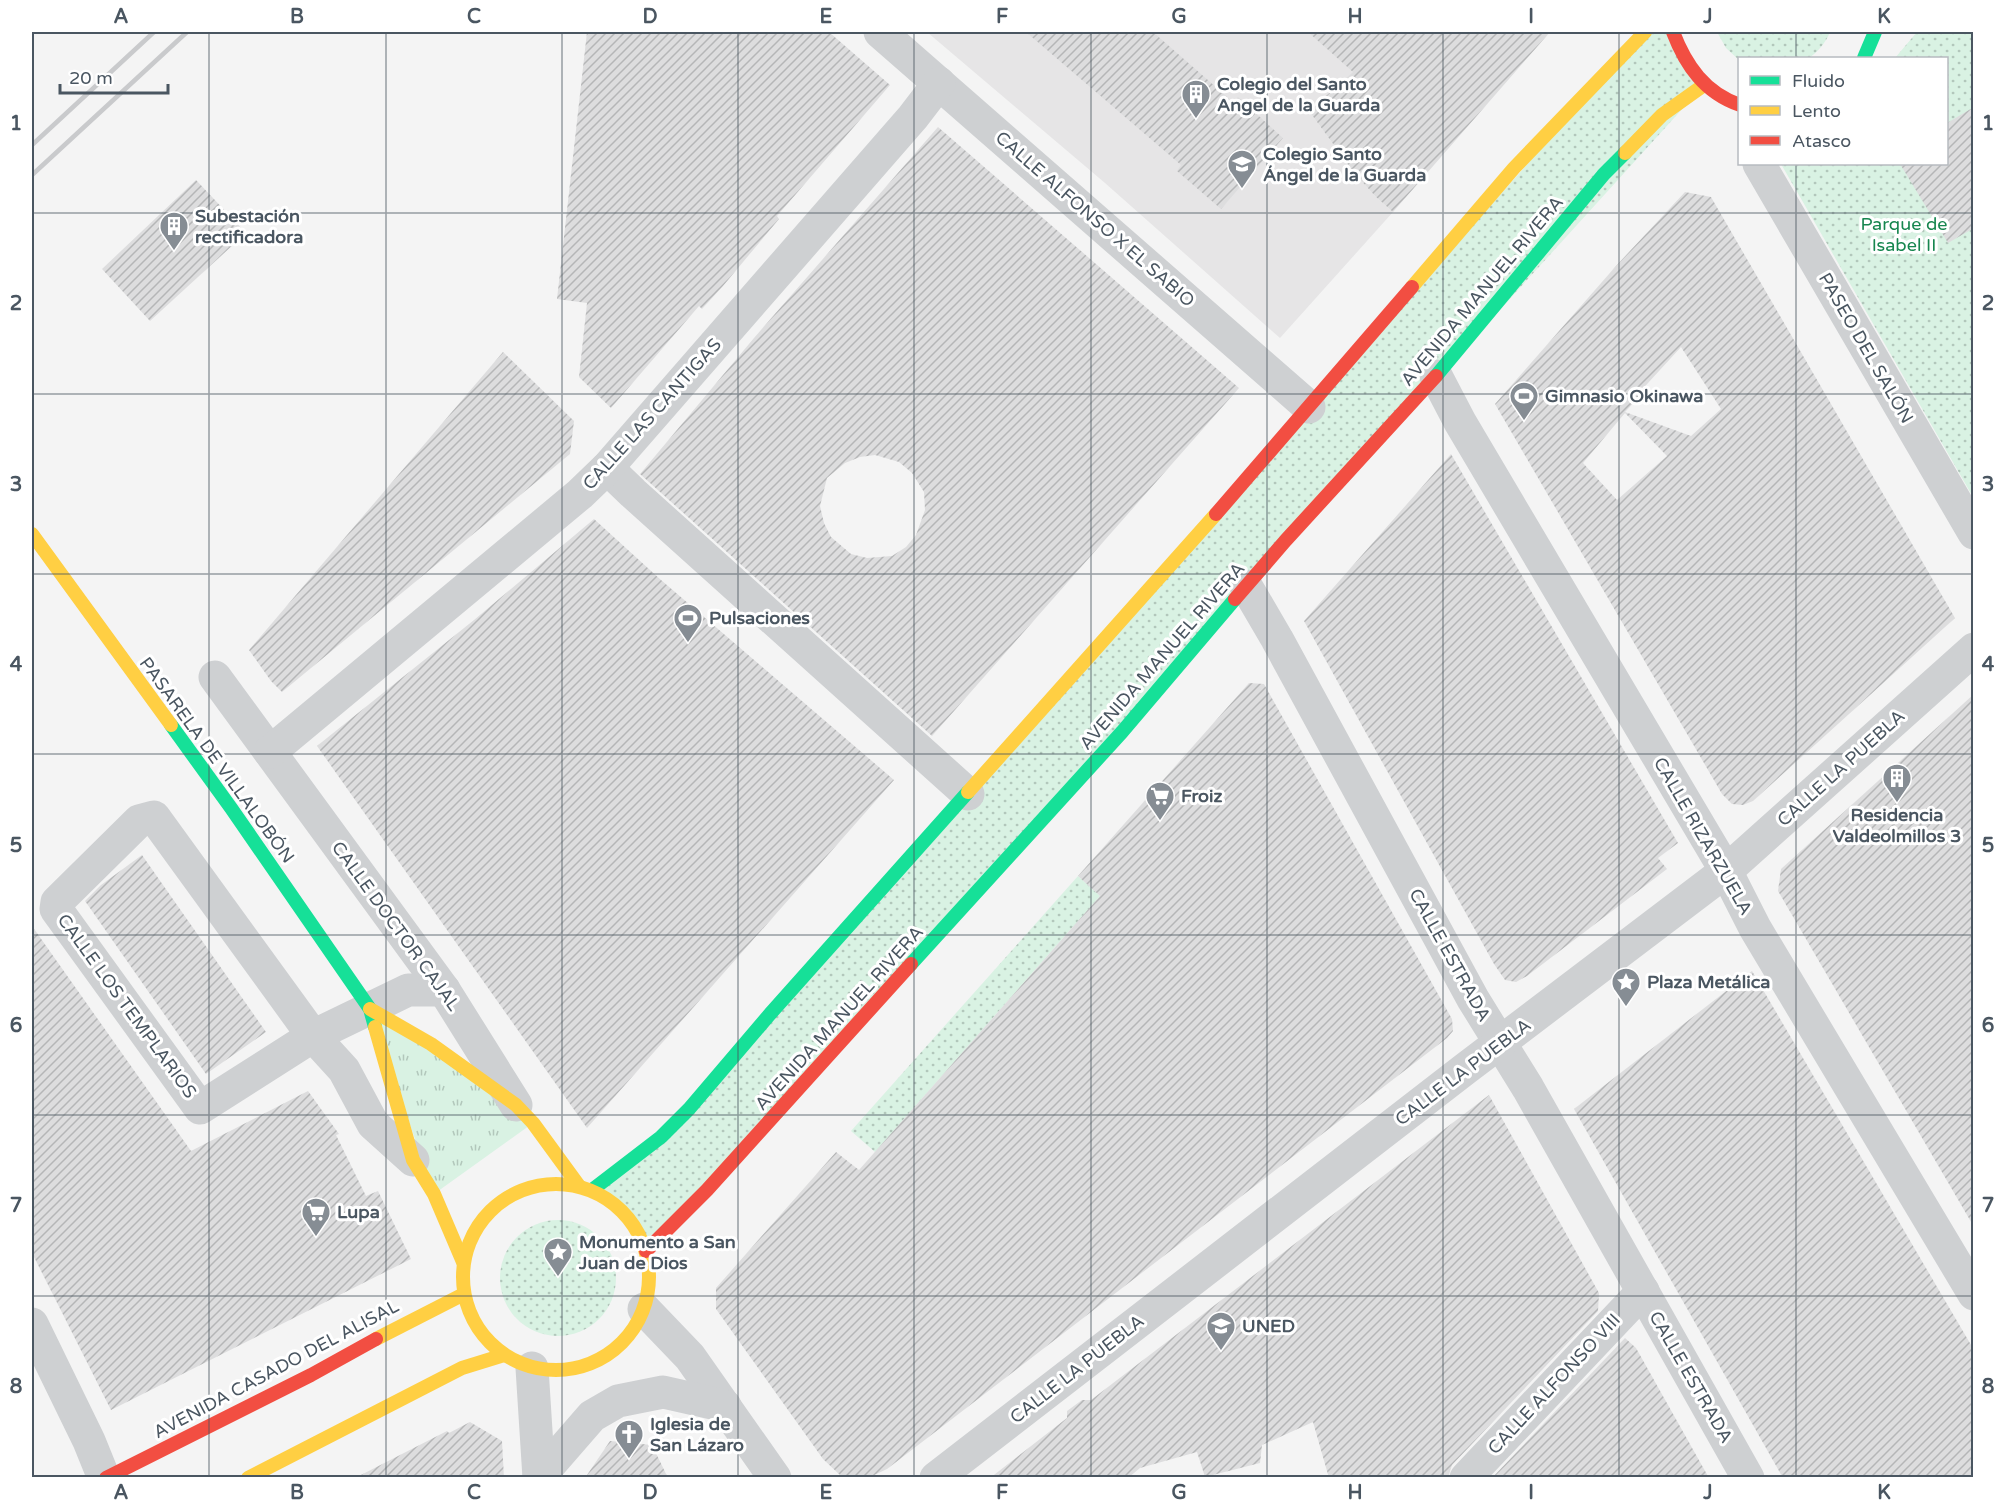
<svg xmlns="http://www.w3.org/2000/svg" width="2005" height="1509" viewBox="0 0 2005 1509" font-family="'Varela Round',sans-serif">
<defs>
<pattern id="grass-tufts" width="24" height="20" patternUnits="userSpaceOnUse" patternTransform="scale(1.5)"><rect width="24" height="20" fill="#d9f2e3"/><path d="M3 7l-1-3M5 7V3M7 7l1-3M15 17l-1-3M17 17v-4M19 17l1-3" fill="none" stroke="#b2c7bb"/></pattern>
<pattern id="park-dots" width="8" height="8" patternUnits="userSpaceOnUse" patternTransform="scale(1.5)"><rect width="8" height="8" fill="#d9f2e3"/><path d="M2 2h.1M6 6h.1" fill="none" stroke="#b2c7bb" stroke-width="1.8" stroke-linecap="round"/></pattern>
<pattern id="building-hatch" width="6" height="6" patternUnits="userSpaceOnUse" patternTransform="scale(1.5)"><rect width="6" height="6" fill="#ddddde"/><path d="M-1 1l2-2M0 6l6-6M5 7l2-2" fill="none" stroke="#b5b6b7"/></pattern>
</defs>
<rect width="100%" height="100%" fill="#f4f4f4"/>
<polygon fill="#e6e5e6" points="927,32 1399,32 1309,111 1355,174 1376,197 1393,212 1280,338 1105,183"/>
<polygon fill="url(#grass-tufts)" points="370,1009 533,1123 434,1194"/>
<g fill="url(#park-dots)">
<path d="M 1645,32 L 1673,32 L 1704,85 L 646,1251 C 631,1219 622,1209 592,1190 L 661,1137 Z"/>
<path d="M 1717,32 L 1830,32 C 1826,42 1818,52 1809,58 L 1739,60 L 1726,48 Z"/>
<polygon points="1917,32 1973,32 1973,497 1781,164 1946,164 1946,58 1895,58"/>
<polygon points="1078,876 1100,896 875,1152 851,1131"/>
<circle cx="558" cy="1278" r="58"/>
</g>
<g fill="url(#building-hatch)" fill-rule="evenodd">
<polygon points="587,32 829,32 890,85 777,216 779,219 723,286 702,309 699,306 611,408 579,377 587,303 557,299"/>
<polygon points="1026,32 1153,32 1233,102 1238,97 1283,138 1221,209 1177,171 1181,165"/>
<polygon points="1308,32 1550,32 1393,212 1376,197 1355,174 1309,111 1353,72"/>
<polygon points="1974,107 1974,228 1948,243 1900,164 1947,164 1947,123"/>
<path d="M 938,127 L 1239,388 L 932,736 L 640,474 L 754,338 ZM 875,455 L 899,462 L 912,473 L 924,492 L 925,510 L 916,535 L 906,547 L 892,556 L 867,558 L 851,554 L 831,537 L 824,523 L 820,506 L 827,478 L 845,463 L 860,457 Z"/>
<polygon points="196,180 246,233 150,321 102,269"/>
<path d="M 1685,192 L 1711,197 L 1955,618 L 1753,801 L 1743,805 L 1732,804 L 1722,794 L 1495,404 L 1616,266 ZM 1681,347 L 1721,409 L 1691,436 L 1625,412 L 1639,397 L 1637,395 ZM 1625,413 L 1667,456 L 1617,500 L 1583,463 Z"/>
<polygon points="503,352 574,421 570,454 282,692 271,681 249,650"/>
<polygon points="1451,454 1678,843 1658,858 1667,869 1527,976 1516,982 1505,980 1494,964 1304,621"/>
<polygon points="594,519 661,580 894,780 587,1128 317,746 474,620"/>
<polygon points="1249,683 1264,684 1452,1019 1453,1031 1447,1038 887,1469 868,1478 846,1478 841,1476 823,1459 716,1309 716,1288 836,1152 859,1170 1100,896 1078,876"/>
<polygon points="1974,694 1974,1227 1778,891 1781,869"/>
<polygon points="142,855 266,1032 206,1074 85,901 101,885"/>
<polygon points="32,926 191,1151 308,1091 339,1134 336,1135 366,1196 378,1191 411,1259 111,1410 32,1253"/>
<polygon points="1752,971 1974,1350 1974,1478 1783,1478 1574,1109"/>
<polygon points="1489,1095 1599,1293 1598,1311 1452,1465 1448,1478 1329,1478 1313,1422 1262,1445 1260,1463 1205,1477 1197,1452 1140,1468 1128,1478 990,1478 1067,1418 1067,1411 1082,1400 1091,1400"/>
<polygon points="1625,1338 1636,1348 1709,1478 1492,1478"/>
<polygon points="470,1422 502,1441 504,1478 355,1478 447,1431 449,1433"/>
<polygon points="610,1441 652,1445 668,1478 585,1478"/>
</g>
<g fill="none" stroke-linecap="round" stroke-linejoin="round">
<g stroke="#ced0d2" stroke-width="33">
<polyline points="880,32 1309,407"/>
<polyline points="1759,164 1974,533"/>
<polyline points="1436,376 1460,422 1726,871 1755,928 1974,1294"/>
<polyline points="607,468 633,493 968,794"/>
<polyline points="1246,586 1277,639 1473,999 1528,1088 1748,1478"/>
<polyline points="215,677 444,990 516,1105"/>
<polyline points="270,752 580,494 607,468 913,117 939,83"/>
<polyline points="413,1160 373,1124 344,1070 313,1036 154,817 139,821 57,902 56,909 200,1108 313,1036 408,990 444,990"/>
<polyline points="644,1309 690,1357 775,1478"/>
<polyline points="32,1324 89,1441 104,1478"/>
<polyline points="532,1368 539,1478"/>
<polyline points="539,1477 592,1416 618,1401 663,1392 725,1406"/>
<polyline points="936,1478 1465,1069 1726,871 1974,649"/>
<polyline points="1466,1478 1643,1291"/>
</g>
<g stroke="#16e098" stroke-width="14">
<polyline points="1864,58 1875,32"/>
<polyline points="1436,376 1604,174 1625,153"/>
<polyline points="171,725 231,808 370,1009 375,1027"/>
<polyline points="911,964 1122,732 1235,599"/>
<polyline points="592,1190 661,1137 689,1109 770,1014 968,792"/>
</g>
<g stroke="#ffcf43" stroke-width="14">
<polyline points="1625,153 1662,115 1704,85"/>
<polyline points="1412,287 1514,168 1645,32"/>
<polyline points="32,534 171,725"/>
<polyline points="968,792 1216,514"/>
<polyline points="370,1009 431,1044 516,1105 533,1123 579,1186"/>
<polyline points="375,1027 413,1160 434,1194 463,1262"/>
<circle cx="556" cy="1277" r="93"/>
<polyline points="376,1339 464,1294"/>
<polyline points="248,1478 462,1368 504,1355"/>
</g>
<g stroke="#f24e42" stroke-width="14">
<path d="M 1673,32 C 1686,66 1705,93 1740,105"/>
<polyline points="1216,514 1412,287"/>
<polyline points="1235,599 1286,540 1436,376"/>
<polyline points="646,1251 707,1190 911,964"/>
<polyline points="106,1478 311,1375 376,1339"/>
</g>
<g stroke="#c9cacc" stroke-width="4.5">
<polyline points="32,145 154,32"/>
<polyline points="32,175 187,32"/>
</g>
</g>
<path fill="none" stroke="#4a5661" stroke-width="1.5" stroke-opacity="0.55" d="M 209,32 L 209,1478M 386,32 L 386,1478M 562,32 L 562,1478M 738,32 L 738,1478M 914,32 L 914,1478M 1091,32 L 1091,1478M 1267,32 L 1267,1478M 1443,32 L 1443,1478M 1619,32 L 1619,1478M 1796,32 L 1796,58M 1796,164 L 1796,1478M 32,213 L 1974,213M 32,394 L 1974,394M 32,574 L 1974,574M 32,754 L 1974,754M 32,935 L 1974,935M 32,1115 L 1974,1115M 32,1296 L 1974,1296"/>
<defs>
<g id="building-pin" transform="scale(1.5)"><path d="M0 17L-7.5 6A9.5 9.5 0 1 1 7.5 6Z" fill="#868d94" stroke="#fff"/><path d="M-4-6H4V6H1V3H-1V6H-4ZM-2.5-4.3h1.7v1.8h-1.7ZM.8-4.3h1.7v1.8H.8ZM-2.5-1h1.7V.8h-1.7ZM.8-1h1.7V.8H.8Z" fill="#fff"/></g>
<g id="school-pin" transform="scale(1.5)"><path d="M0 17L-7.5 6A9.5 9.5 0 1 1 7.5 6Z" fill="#868d94" stroke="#fff"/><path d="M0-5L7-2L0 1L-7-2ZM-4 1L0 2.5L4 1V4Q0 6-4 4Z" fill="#fff"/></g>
<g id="stadium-pin" transform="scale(1.5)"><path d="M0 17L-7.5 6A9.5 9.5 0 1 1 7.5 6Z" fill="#868d94" stroke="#fff"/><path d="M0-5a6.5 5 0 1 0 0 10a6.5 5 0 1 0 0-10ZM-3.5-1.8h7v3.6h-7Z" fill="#fff"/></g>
<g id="supermarket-pin" transform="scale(1.5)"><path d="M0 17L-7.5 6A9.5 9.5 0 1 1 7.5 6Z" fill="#868d94" stroke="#fff"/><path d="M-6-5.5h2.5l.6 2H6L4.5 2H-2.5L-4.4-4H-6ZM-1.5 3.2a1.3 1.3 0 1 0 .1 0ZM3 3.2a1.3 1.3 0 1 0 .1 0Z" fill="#fff"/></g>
<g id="sight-pin" transform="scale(1.5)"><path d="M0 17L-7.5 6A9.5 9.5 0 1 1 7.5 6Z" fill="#868d94" stroke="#fff"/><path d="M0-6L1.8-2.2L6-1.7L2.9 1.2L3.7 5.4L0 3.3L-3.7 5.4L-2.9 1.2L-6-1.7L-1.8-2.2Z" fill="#fff"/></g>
<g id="university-pin" transform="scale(1.5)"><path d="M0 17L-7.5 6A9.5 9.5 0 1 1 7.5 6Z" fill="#868d94" stroke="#fff"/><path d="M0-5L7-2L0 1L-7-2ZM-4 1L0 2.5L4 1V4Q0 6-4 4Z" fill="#fff"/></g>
<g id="church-pin" transform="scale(1.5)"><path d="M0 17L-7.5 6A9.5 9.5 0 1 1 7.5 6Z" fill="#868d94" stroke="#fff"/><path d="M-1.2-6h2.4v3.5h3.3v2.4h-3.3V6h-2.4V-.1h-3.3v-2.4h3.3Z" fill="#fff"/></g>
</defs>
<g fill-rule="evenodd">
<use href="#building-pin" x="1196" y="94"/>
<use href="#school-pin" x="1242" y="164"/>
<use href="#building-pin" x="174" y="226"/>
<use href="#stadium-pin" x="1524" y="396"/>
<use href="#stadium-pin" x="688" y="618"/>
<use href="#building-pin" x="1897" y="778"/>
<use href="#supermarket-pin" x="1160" y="796"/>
<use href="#sight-pin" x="1626" y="982"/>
<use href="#supermarket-pin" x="316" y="1212"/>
<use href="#sight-pin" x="558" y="1252"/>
<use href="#university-pin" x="1221" y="1326"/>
<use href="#church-pin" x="629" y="1434"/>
</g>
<g text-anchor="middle" stroke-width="6" stroke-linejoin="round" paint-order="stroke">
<g font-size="18" font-weight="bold" fill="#4a5661" stroke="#fff" text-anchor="start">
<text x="1217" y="90">Colegio del Santo<tspan x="1217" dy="21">Angel de la Guarda</tspan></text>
<text x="1263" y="160">Colegio Santo<tspan x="1263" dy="21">Ángel de la Guarda</tspan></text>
<text x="195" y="222">Subestación<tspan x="195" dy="21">rectificadora</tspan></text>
<text x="1545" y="402">Gimnasio Okinawa</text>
<text x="709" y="624">Pulsaciones</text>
<text x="1181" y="802">Froiz</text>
<text x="1897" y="821" text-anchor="middle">Residencia<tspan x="1897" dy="21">Valdeolmillos 3</tspan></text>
<text x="1647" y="988">Plaza Metálica</text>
<text x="337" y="1218">Lupa</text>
<text x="579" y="1248">Monumento a San<tspan x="579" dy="21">Juan de Dios</tspan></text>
<text x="1242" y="1332">UNED</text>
<text x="650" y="1430">Iglesia de<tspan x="650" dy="21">San Lázaro</tspan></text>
</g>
<g font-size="18" fill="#4a5661" stroke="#fff">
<text transform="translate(1095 219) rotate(41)" y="6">CALLE ALFONSO X EL SABIO</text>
<text transform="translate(1482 291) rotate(-50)" y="6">AVENIDA MANUEL RIVERA</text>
<text transform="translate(1866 348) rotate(60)" y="6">PASEO DEL SALÓN</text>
<text transform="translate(652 414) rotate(-48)" y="6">CALLE LAS CANTIGAS</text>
<text transform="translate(1162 656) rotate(-49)" y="6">AVENIDA MANUEL RIVERA</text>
<text transform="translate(217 760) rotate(54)" y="6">PASARELA DE VILLALOBÓN</text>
<text transform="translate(1841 768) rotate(-42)" y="6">CALLE LA PUEBLA</text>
<text transform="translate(1703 836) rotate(60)" y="6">CALLE RIZARZUELA</text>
<text transform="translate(396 926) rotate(54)" y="6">CALLE DOCTOR CAJAL</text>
<text transform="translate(1450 955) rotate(61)" y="6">CALLE ESTRADA</text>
<text transform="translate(127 1006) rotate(54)" y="6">CALLE LOS TEMPLARIOS</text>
<text transform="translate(839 1018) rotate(-48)" y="6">AVENIDA MANUEL RIVERA</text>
<text transform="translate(1463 1072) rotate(-37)" y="6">CALLE LA PUEBLA</text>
<text transform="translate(276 1369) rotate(-28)" y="6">AVENIDA CASADO DEL ALISAL</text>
<text transform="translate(1077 1369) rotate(-38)" y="6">CALLE LA PUEBLA</text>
<text transform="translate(1691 1377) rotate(60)" y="6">CALLE ESTRADA</text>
<text transform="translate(1554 1384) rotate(-47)" y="6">CALLE ALFONSO VIII</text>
</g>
<g font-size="18" fill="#17864f" stroke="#fff">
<text x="1904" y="230">Parque de<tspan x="1904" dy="21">Isabel II</tspan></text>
</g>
</g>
<rect width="2005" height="1509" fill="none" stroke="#ffffff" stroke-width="66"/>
<rect x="1738" y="57" width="210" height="108" fill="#ffffff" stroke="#b7bbc0" stroke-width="1.5"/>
<rect x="1750" y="76" width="30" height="9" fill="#16e098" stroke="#b7bbc0" stroke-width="1.5"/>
<text x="1792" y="87" font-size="18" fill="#4a5661">Fluido</text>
<rect x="1750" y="106" width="30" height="9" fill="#ffcf43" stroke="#b7bbc0" stroke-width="1.5"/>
<text x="1792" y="117" font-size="18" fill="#4a5661">Lento</text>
<rect x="1750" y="136" width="30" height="9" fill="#f24e42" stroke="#b7bbc0" stroke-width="1.5"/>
<text x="1792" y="147" font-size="18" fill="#4a5661">Atasco</text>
<path d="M60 84v9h108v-9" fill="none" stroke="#4a5661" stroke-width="3"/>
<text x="69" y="84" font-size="18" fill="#4a5661" stroke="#ffffff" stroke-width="4.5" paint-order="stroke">20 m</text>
<rect x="33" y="33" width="1939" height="1443" fill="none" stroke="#4a5661" stroke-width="2"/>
<g font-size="20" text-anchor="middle" font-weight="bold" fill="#4a5661">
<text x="121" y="23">A</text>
<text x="297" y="23">B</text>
<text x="474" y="23">C</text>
<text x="650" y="23">D</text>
<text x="826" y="23">E</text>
<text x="1002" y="23">F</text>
<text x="1179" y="23">G</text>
<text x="1355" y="23">H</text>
<text x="1531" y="23">I</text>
<text x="1708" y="23">J</text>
<text x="1884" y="23">K</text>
<text x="16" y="130">1</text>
<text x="1988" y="130">1</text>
<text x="16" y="310">2</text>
<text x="1988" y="310">2</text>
<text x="16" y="491">3</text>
<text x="1988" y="491">3</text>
<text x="16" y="671">4</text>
<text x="1988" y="671">4</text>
<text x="16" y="852">5</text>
<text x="1988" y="852">5</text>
<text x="16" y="1032">6</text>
<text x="1988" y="1032">6</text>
<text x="16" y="1212">7</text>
<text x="1988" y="1212">7</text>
<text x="16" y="1393">8</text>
<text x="1988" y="1393">8</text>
<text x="121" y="1499">A</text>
<text x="297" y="1499">B</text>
<text x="474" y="1499">C</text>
<text x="650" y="1499">D</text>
<text x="826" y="1499">E</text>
<text x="1002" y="1499">F</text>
<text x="1179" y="1499">G</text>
<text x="1355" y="1499">H</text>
<text x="1531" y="1499">I</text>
<text x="1708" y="1499">J</text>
<text x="1884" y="1499">K</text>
</g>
</svg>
